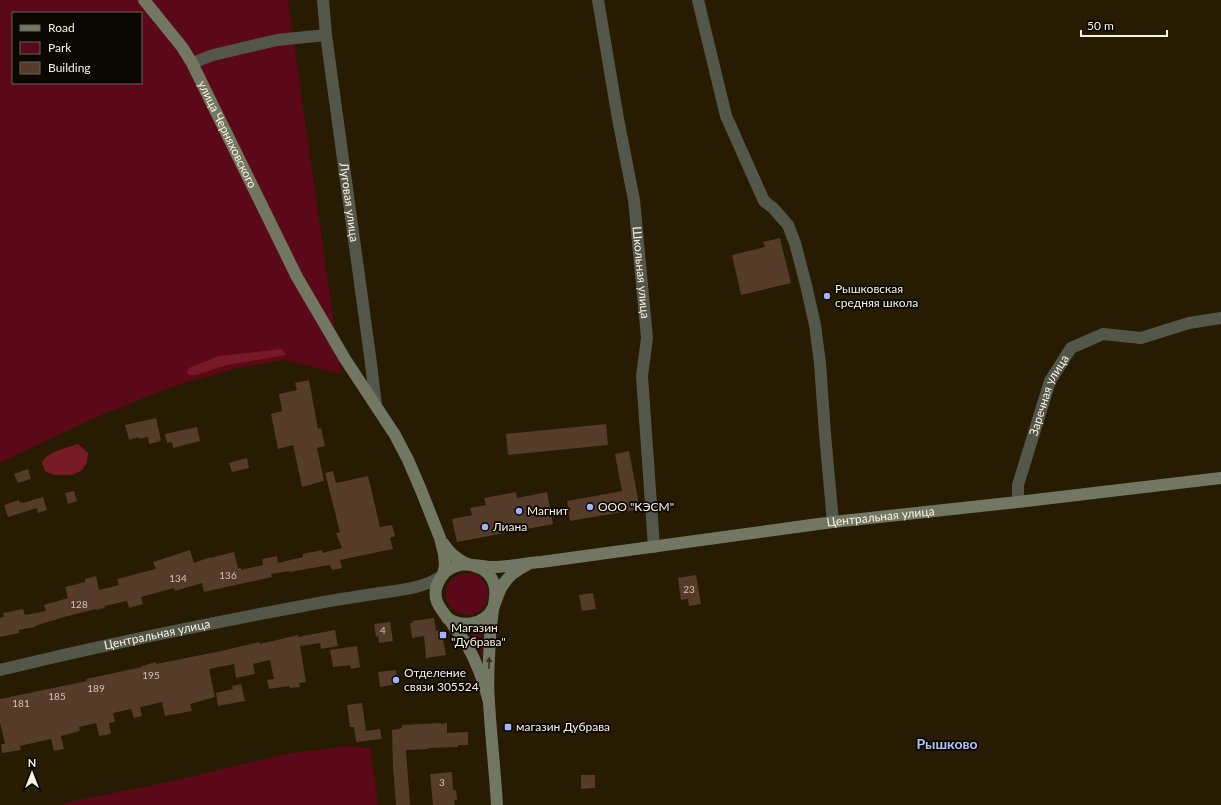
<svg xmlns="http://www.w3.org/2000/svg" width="1221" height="805" viewBox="0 0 1221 805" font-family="Lato,sans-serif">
<rect width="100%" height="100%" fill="#271b01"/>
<g fill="#5b0919" fill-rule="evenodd">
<path d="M 0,0 L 288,0 L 341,374 L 285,360 L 238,368 L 174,386 L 94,418 L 0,463 ZM 13,13 L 141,13 L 141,83 L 13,83 Z"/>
<circle cx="467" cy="594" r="21"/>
<polygon points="482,631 483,657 471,634"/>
<polygon points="349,746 370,748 378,805 62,805 69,802 173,781 285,754"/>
</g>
<g fill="#781927">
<polygon points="282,349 286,355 227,365 196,375 191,375 187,373 189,368 219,356"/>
<path d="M 78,444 L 88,453 L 87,463 L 81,471 L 72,475 L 54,475 L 45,471 L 42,462 C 49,451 66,448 78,444 Z"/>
</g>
<g fill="#553b2a">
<polygon points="780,238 791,283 741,295 732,255 765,247 763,242"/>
<polygon points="309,380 318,429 321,428 325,446 317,448 324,481 302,487 293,445 278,449 271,414 282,411 279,394 297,390 295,383"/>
<polygon points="156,418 161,441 149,444 148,437 139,439 139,437 129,440 125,425"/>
<polygon points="606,424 608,445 508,455 506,434"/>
<polygon points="197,427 200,441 173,448 172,442 167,443 165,434"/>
<polygon points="629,451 640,509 570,521 567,501 622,491 615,454"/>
<polygon points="247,458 249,468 232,472 229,463"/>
<polygon points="28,469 31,479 18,483 14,474"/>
<polygon points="333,471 336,483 368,476 380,527 392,525 395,536 390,538 393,549 340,560 342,568 332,570 330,565 289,572 289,571 271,574 272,577 204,592 202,583 175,591 174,588 141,597 143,604 129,608 127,601 104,606 105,608 96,610 96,609 64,617 35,626 35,627 19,630 19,633 0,637 0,618 4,617 3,613 23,609 25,615 46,611 44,605 68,598 65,587 85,582 85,579 96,576 99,590 119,585 117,579 156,569 153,562 190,550 194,563 210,557 210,558 234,552 238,568 241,568 241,570 263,565 262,559 277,556 278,563 303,557 303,554 322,550 322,553 342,548 336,533 340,532 325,473"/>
<polygon points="74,491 77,501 68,504 65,493"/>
<polygon points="516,492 517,498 547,492 553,524 457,542 452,519 472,515 470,508 486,505 484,498"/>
<polygon points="43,497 47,510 38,513 37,508 8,517 4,505 19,500 20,503 22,502 23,503"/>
<polygon points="696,575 701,604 689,606 688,599 681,600 678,578"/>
<polygon points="593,593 596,609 582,611 579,595"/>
<polygon points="434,618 436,631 441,630 446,655 426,658 424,636 412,638 410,623 413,623 412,621"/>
<polygon points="390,622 393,641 379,643 378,636 376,637 374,624"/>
<polygon points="335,630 338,646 321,649 320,643 300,646 306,682 299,683 300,687 290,688 289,686 269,689 267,680 274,679 270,660 253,664 255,674 236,678 234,664 209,669 215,697 190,704 192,711 165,716 162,702 140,707 142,716 134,718 131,709 113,713 115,722 109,723 111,734 99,736 96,723 79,727 80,731 61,736 64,749 54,751 51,739 20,746 21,750 2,753 1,744 5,744 0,722 0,699 87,681 86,679 142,667 142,666 156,662 156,664 226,650 259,642 260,644 298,635 298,637"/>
<polygon points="357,646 360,667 351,669 350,665 333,667 330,650"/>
<polygon points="396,670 398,684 380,687 378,672"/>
<polygon points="241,684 245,701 218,706 216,693 233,689 232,686"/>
<polygon points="362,703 366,731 380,729 382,739 356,742 354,727 350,727 347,705"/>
<polygon points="441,723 441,724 447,723 447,733 468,732 468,745 458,745 458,747 428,748 428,749 406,750 410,805 396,805 393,767 392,730 402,728 402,725"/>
<polygon points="452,772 453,790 456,790 457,800 454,800 455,805 433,805 430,774"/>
<polygon points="581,775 595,775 595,788 581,789"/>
</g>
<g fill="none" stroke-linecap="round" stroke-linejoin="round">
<g stroke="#53574a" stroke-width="12">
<path id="s1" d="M 323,0 L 326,35 L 370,356 L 376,405"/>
<path id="s2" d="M 598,0 L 618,119 L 634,200 L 647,338 L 642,376 L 654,547"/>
<polyline points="698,0 726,116 764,201 773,208 788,225 795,243 806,285 815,325 820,363 825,434 833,522"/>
<polyline points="192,63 213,55 277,40 326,35"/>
<path id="s3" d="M 1018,502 L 1018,485 L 1050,381 L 1071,348 L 1103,334 L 1141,338 L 1189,323 L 1221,318"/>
<path id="s4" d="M 0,670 C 102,645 205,624 308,605 C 332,600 356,597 380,593 C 402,590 425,588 443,575"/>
</g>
<g stroke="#717763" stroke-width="12">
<path id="s5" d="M 144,0 L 182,47 L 192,63 L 297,277 L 345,359 L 395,435 L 408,460 L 421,490 L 440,538 L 444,554 L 445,565 L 443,575"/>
<path d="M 443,543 C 448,551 455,558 465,563 C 476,567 485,567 492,579 C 499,592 493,604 492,618 C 491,625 490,632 490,639 C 489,660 487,681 489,702 C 491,737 495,771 497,805"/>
<path d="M 447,618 C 462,628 484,625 493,608 C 497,600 498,592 503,585 C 508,576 517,570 527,565"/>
<path id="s6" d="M 489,702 C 484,682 477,663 467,645 C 462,637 456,630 451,622 C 440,609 429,597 440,579 C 443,573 450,568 456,566 C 467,562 481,567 493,567 C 509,567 525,563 541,562 L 833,522 L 1018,502 L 1221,478"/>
</g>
</g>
<defs><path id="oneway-solid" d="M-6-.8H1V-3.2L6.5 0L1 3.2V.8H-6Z"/></defs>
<use fill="#343428" href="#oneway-solid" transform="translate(489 663) rotate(-88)"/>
<g fill="#a2b2fd" stroke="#0b0701" stroke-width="1.5">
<circle cx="827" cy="296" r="4"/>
<circle cx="590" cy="507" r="4"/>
<circle cx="519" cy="511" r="4"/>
<circle cx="485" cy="527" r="4"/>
<rect x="439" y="631" width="8" height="8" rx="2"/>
<circle cx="396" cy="680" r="4"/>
<rect x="504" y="723" width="8" height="8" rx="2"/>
</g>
<g text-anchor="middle" stroke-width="3.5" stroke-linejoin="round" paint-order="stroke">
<g font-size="10" fill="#d1c4b4">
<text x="228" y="579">136</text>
<text x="178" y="582">134</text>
<text x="689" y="593">23</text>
<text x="79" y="608">128</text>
<text x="383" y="634">4</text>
<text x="151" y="679">195</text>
<text x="96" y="692">189</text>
<text x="57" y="700">185</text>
<text x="21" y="707">181</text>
<text x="442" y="786">3</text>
</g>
<g font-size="12" fill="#faf2e2" stroke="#0b0701">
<text dy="4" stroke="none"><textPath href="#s5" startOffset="159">улица Черняховского</textPath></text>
<text dy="4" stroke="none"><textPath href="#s1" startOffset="204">Луговая улица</textPath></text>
<text dy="4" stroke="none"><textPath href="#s2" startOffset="276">Школьная улица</textPath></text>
<text dy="4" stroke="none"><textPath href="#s3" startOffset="112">Заречная улица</textPath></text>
<text dy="4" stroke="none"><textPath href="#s6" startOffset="587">Центральная улица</textPath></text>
<text dy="4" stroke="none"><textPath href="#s4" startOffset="161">Центральная улица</textPath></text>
</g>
<g font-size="12" fill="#faf2e2" stroke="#0b0701" text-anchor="start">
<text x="835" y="293">Рышковская<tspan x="835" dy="14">средняя школа</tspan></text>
<text x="598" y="511">ООО "КЭСМ"</text>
<text x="527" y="515">Магнит</text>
<text x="493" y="531">Лиана</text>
<text x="451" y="632">Магазин<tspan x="451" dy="14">"Дубрава"</tspan></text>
<text x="404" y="677">Отделение<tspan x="404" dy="14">связи 305524</tspan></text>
<text x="516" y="731">магазин Дубрава</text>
</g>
<g font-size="14" font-weight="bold" fill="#b4c1f9" stroke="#0b0701">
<text x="947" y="749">Рышково</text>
</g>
</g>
<rect x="12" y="12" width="130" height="72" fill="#0b0701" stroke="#6b655b"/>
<rect x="20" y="25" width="20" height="6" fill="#717763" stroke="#6b655b"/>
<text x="48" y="32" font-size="12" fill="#faf2e2">Road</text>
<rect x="20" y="42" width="20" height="12" fill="#5b0919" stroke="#6b655b"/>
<text x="48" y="52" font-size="12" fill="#faf2e2">Park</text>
<rect x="20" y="62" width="20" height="12" fill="#553b2a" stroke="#6b655b"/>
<text x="48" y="72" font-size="12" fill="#faf2e2">Building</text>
<g transform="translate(32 773)" stroke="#0b0701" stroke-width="3" paint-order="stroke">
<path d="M0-3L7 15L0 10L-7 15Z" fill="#faf2e2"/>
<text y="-6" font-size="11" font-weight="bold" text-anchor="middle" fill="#faf2e2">N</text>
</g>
<path d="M1081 30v6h86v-6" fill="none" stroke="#faf2e2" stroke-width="2"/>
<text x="1087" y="30" font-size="12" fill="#faf2e2" stroke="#0b0701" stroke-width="3" paint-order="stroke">50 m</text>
</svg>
